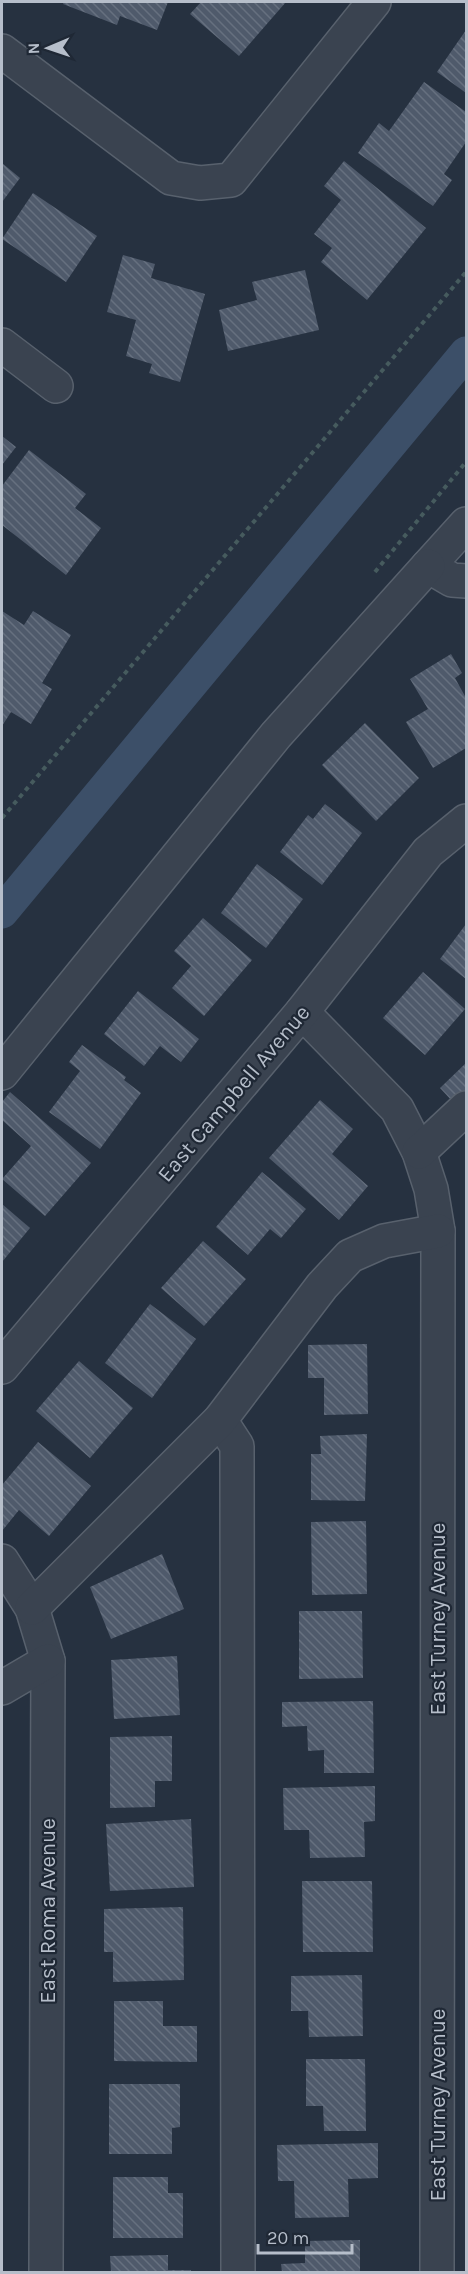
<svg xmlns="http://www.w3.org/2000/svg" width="468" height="2274" viewBox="0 0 468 2274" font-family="Karla,sans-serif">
<defs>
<pattern id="building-back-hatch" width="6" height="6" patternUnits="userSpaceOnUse" patternTransform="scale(1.5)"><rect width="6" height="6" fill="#4f5a6b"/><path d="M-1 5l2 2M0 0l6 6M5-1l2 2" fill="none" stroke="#66707f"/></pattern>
</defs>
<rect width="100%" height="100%" fill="#263140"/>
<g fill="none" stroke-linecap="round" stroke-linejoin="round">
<polyline stroke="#3c4f68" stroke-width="33" points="2,912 466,353"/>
</g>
<g fill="url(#building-back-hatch)">
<polygon points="64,2 168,2 157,30 120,16 117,25 63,4"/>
<polygon points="201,2 286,2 239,56 190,14"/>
<polygon points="466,30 466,93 437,72"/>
<polygon points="424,82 466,112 466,142 444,174 452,180 433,206 358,153 379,123 389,131"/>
<polygon points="344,161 426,228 367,300 321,262 332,248 314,234 341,200 324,186"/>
<polygon points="2,163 20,178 2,202"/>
<polygon points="33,193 97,236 66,282 2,239"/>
<polygon points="123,255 155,264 151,278 205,294 180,382 149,373 152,364 126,356 136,320 107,312"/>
<polygon points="305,270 319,330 228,351 219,310 257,300 252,282"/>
<polygon points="2,436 16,447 2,465"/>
<polygon points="29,450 86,494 75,508 101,528 66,575 2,525 2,486"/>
<polygon points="2,611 24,625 33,611 71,635 42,683 52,689 31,724 11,712 2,726"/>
<polygon points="451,654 462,673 455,678 466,698 466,748 433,768 406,722 428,709 410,679"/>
<polygon points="365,723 419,778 376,821 322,765"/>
<polygon points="325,804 362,833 322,885 280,852 308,815 313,819"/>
<polygon points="257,864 303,899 266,948 221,913"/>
<polygon points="203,918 252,960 204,1016 172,988 191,966 174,951"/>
<polygon points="466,924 466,979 440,959"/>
<polygon points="423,972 465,1009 425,1055 383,1018"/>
<polygon points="138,991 199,1039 181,1062 160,1046 144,1066 104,1034"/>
<polygon points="82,1045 126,1077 124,1080 141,1093 100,1149 49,1112 80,1071 69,1062"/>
<polygon points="466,1063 466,1091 454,1103 440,1088"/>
<polygon points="10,1092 91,1163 45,1216 2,1179 31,1146 2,1120 2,1102"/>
<polygon points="320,1100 353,1129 332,1154 368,1186 339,1220 269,1158"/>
<polygon points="262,1172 306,1209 281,1238 270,1229 248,1255 216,1227"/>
<polygon points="2,1204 30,1228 2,1262"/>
<polygon points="203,1241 246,1279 204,1326 161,1288"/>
<polygon points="150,1304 196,1339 152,1398 105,1363"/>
<polygon points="367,1344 368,1414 324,1415 324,1378 308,1378 308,1345"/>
<polygon points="79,1361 133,1408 90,1458 36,1411"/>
<polygon points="367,1434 365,1501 311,1500 311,1454 321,1454 320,1436"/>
<polygon points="38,1442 91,1486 49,1536 19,1510 2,1531 2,1485"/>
<polygon points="366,1521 367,1594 312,1595 311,1522"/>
<polygon points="162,1554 184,1609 111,1639 90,1587"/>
<polygon points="299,1611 362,1611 363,1678 299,1679"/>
<polygon points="177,1656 180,1715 114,1719 111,1660"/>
<polygon points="373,1701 374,1773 324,1773 324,1750 308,1751 307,1726 282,1727 282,1702"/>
<polygon points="172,1736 172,1781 155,1781 155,1807 110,1808 110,1737"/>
<polygon points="375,1786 375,1821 364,1822 365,1857 310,1858 309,1830 284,1830 283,1788"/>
<polygon points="191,1819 194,1887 110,1891 106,1824"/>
<polygon points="302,1881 372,1881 373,1952 303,1952"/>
<polygon points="183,1907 184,1980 113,1982 113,1952 104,1952 104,1909"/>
<polygon points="362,1975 363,2036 309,2037 308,2011 291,2011 291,1976"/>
<polygon points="114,2001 163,2001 163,2026 197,2026 197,2062 114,2061"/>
<polygon points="306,2059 365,2059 366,2131 324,2131 323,2106 306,2106"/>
<polygon points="109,2084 180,2084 180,2127 172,2128 172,2154 109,2154"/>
<polygon points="378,2143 378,2178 348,2179 349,2217 295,2218 294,2181 278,2181 277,2145"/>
<polygon points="113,2177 168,2177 168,2193 183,2193 183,2238 113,2238"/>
<polygon points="360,2240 360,2272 282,2272 281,2264 305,2263 305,2241"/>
<polygon points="168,2255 168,2270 191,2270 191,2272 111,2272 110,2256"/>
</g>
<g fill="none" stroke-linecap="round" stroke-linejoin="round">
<g stroke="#58616d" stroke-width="36">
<g id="minor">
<polyline points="2,51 171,178 200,183 231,180 374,2"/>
<polyline points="2,345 56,386"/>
<polyline points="466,524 428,566 452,580 466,581"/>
<polyline points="302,1012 397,1109 419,1152 431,1189 438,1231 437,2272"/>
<polyline points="2,1073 276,735 428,566"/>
<polyline points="419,1152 466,1108"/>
<polyline points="2,1367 302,1012 428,852 466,821"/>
<polyline points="220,1420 237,1446 238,2272"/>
<polyline points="2,1561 32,1608 48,1661 46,2272"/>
<polyline points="32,1608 220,1420 322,1286 350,1256 384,1241 438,1231"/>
<polyline points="2,1688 48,1661"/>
</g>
</g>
<g stroke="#465b5e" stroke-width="4" stroke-dasharray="4.5 4.5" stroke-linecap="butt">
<polyline points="375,572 466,462"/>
<polyline points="2,818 466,272"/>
</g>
<use href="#minor" stroke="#3a4350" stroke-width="33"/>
</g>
<g text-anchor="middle" stroke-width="4.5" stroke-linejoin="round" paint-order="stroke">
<g font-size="22" fill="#b6beca" stroke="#1f2835">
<text transform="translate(233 1093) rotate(-50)" y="8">East Campbell Avenue</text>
<text transform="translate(437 1619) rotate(-90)" y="8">East Turney Avenue</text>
<text transform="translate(47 1911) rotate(-90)" y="8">East Roma Avenue</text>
<text transform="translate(437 2105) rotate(-90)" y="8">East Turney Avenue</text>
</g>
</g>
<rect width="468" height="2274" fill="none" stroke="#b6beca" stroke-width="6"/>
<g transform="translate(48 48) rotate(268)" stroke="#1f2835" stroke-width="4.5" paint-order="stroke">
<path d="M0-4.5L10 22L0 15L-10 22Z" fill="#b6beca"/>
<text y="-9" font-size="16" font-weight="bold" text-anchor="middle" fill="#b6beca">N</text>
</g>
<path d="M258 2244v9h94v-9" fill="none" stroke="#b6beca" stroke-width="3"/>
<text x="267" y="2244" font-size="18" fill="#b6beca" stroke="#1f2835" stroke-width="4.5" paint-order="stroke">20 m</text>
</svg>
